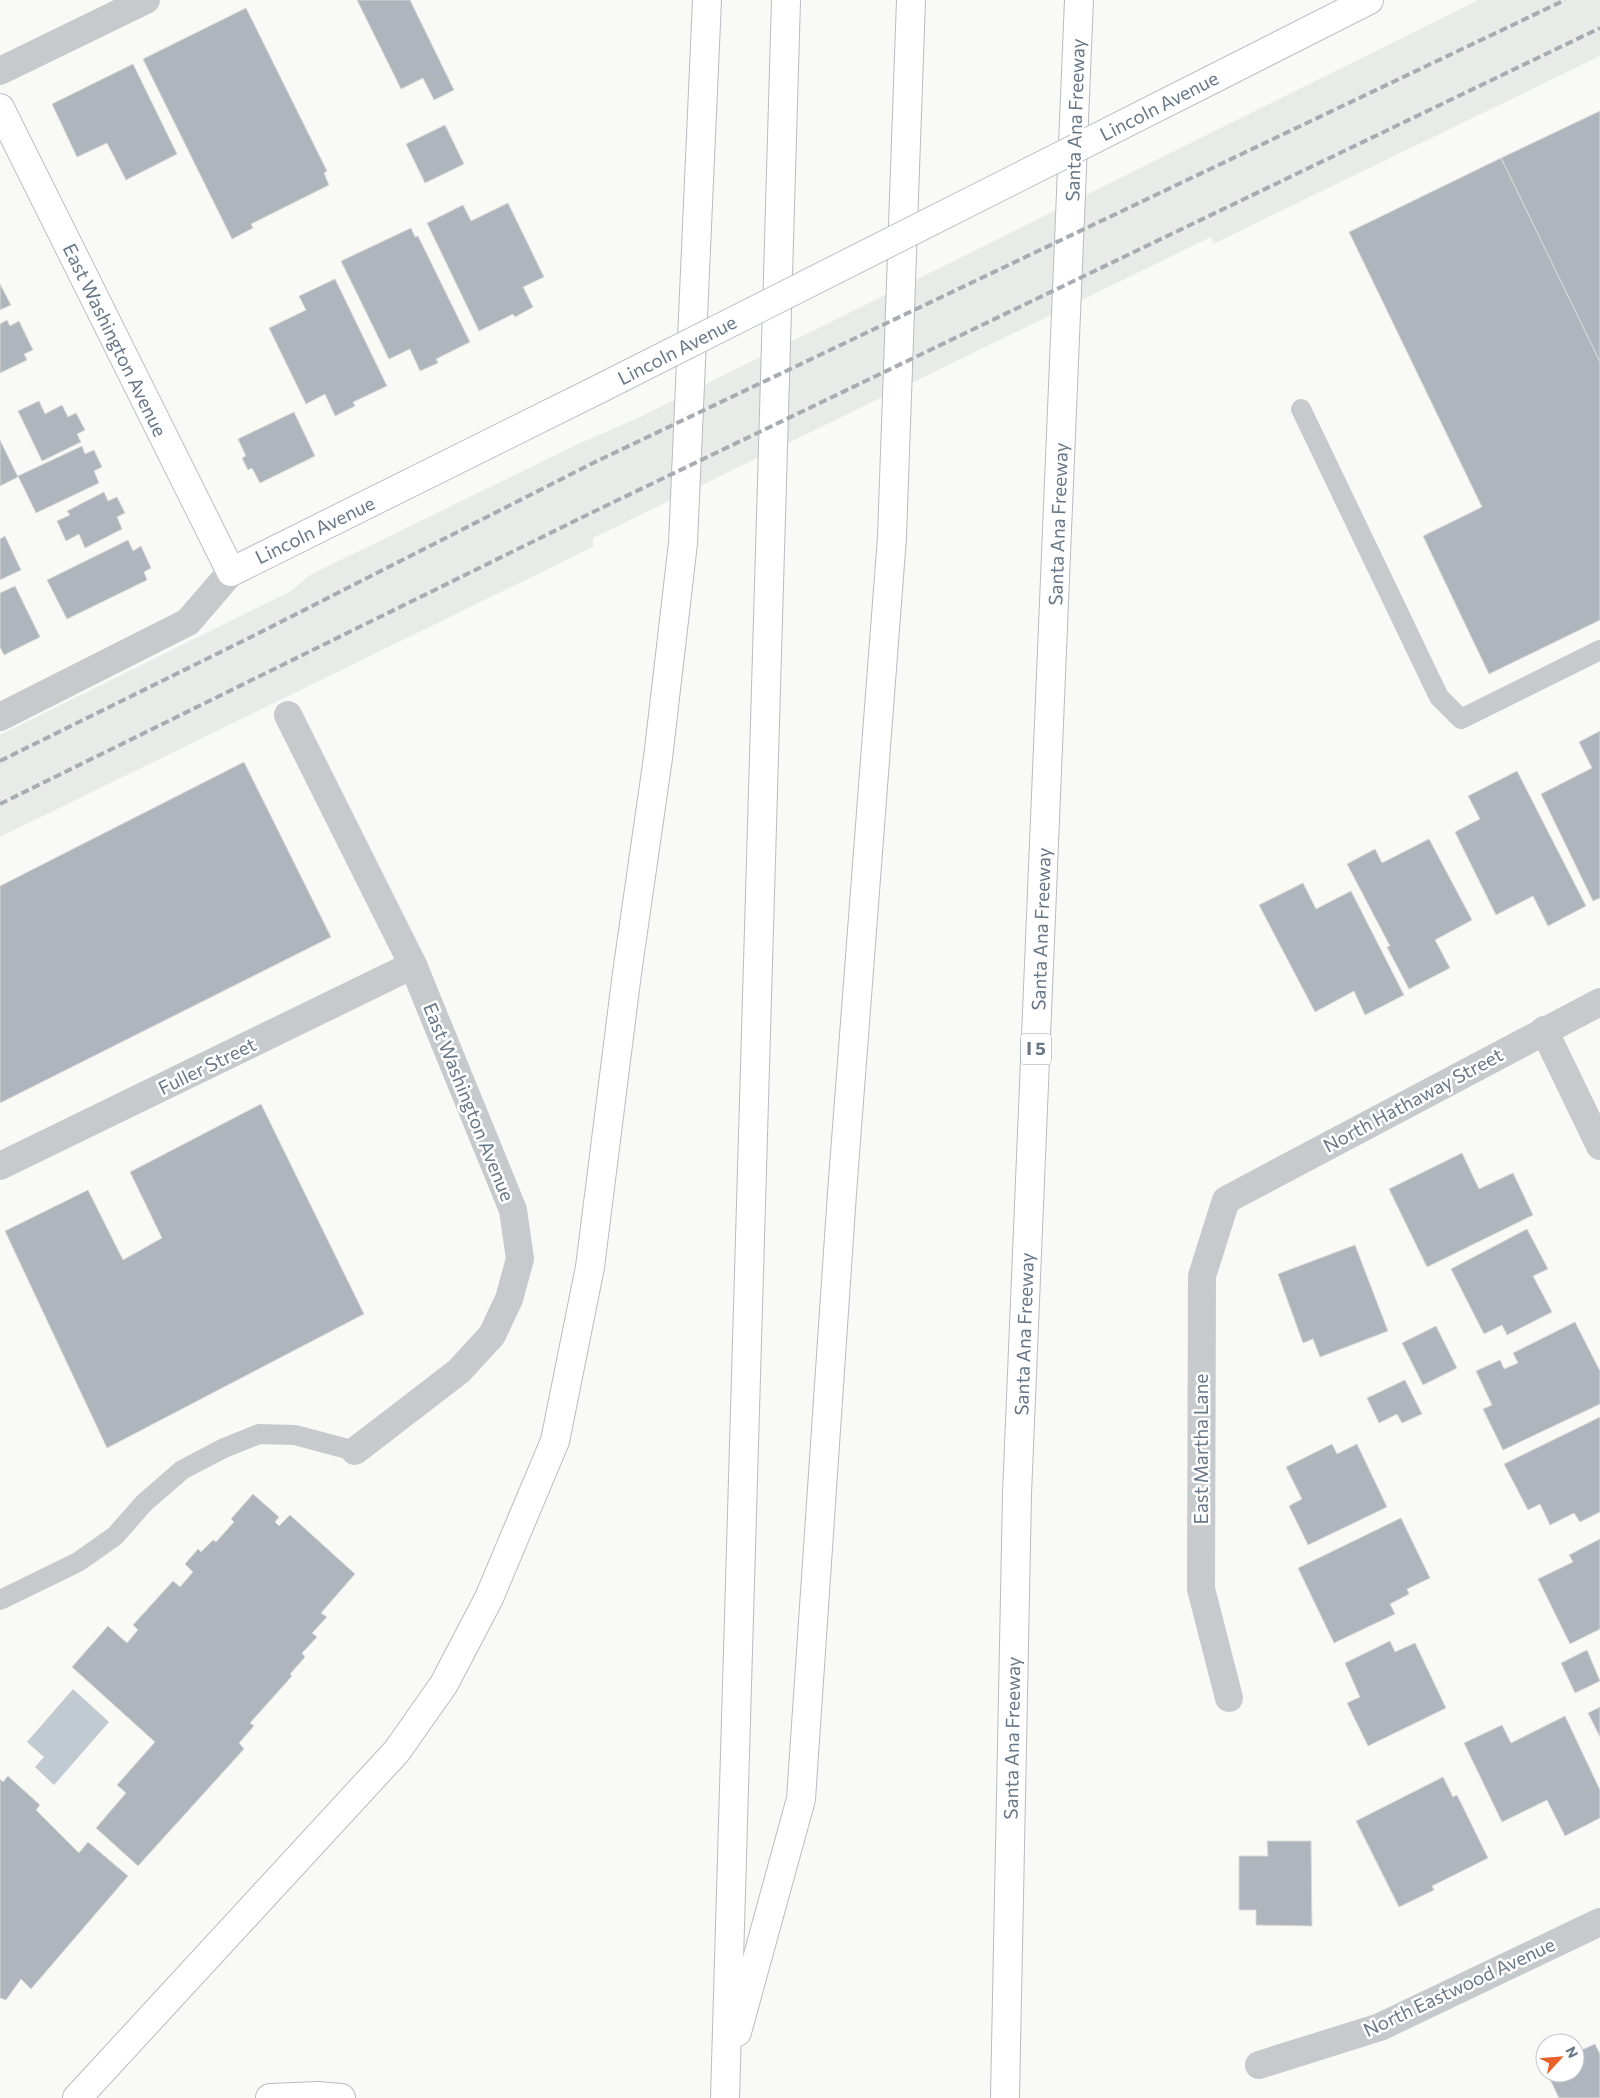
<svg xmlns="http://www.w3.org/2000/svg" width="1600" height="2098" viewBox="0 0 1600 2098" font-family="Commissioner,sans-serif">
<rect width="100%" height="100%" fill="#f9f9f6"/>
<polygon fill="#e9ebe9" points="1478,0 1600,0 1600,56 1213,244 1211,237 593,538 593,547 0,837 0,735 291,591 310,575 576,445 640,417"/>
<polygon fill="#c1cad0" points="73,1689 109,1722 54,1785 35,1767 44,1757 27,1742"/>
<g fill="#aeb5bc" stroke="#dadad8">
<polygon points="357,0 410,0 454,90 434,100 423,78 401,89"/>
<polygon points="246,8 327,171 324,173 329,185 251,224 253,228 232,239 143,59"/>
<polygon points="133,64 177,154 126,180 107,143 77,157 52,104"/>
<polygon points="1600,111 1600,362 1501,158"/>
<polygon points="445,125 464,164 425,183 406,144"/>
<polygon points="1501,158 1600,362 1600,620 1489,674 1423,536 1482,507 1349,232"/>
<polygon points="508,203 544,277 523,287 533,307 515,317 513,314 479,331 427,223 463,205 471,221"/>
<polygon points="411,228 415,237 418,236 470,342 436,359 438,363 420,371 410,349 389,359 341,261"/>
<polygon points="335,279 387,386 353,402 355,406 335,416 325,394 306,404 269,328 306,310 299,296"/>
<polygon points="0,284 11,305 0,310"/>
<polygon points="7,320 10,326 19,321 33,350 24,354 27,360 0,373 0,324"/>
<polygon points="39,401 45,414 62,405 68,417 76,413 85,430 77,434 81,442 42,461 18,411"/>
<polygon points="294,412 315,456 260,483 252,468 248,470 242,458 246,456 238,439"/>
<polygon points="0,440 18,477 0,486"/>
<polygon points="82,446 85,454 94,450 102,467 94,471 99,483 36,513 18,476"/>
<polygon points="104,492 108,501 117,497 125,513 117,517 122,529 85,548 79,534 66,541 57,521 70,515 67,511"/>
<polygon points="5,536 21,570 0,580 0,539"/>
<polygon points="128,540 133,551 141,546 151,568 144,572 147,580 67,619 47,580"/>
<polygon points="15,586 40,637 4,655 0,647 0,593"/>
<polygon points="1600,731 1600,898 1593,901 1541,794 1592,768 1579,742"/>
<polygon points="244,762 331,937 0,1103 0,886"/>
<polygon points="1517,771 1586,906 1548,926 1533,896 1496,915 1455,832 1480,819 1468,796"/>
<polygon points="1429,839 1472,920 1435,940 1450,968 1409,989 1387,947 1390,946 1347,864 1375,849 1382,863"/>
<polygon points="1303,883 1316,909 1351,891 1404,995 1365,1015 1354,991 1315,1012 1259,905"/>
<polygon points="261,1104 364,1314 107,1448 5,1231 88,1190 123,1260 162,1238 130,1172"/>
<polygon points="1462,1153 1479,1189 1513,1173 1533,1215 1427,1267 1389,1189"/>
<polygon points="1527,1229 1548,1269 1533,1276 1552,1312 1507,1335 1502,1325 1484,1334 1451,1269"/>
<polygon points="1355,1245 1388,1331 1320,1357 1313,1339 1303,1343 1278,1274"/>
<polygon points="1575,1322 1600,1371 1600,1404 1503,1450 1483,1409 1492,1405 1476,1371 1500,1360 1504,1369 1518,1363 1513,1353"/>
<polygon points="1436,1326 1457,1368 1423,1385 1402,1343"/>
<polygon points="1405,1380 1422,1414 1402,1423 1397,1414 1379,1423 1367,1398"/>
<polygon points="1600,1417 1600,1512 1580,1522 1574,1513 1550,1525 1540,1504 1528,1510 1504,1464"/>
<polygon points="1332,1444 1337,1454 1357,1444 1387,1507 1308,1545 1289,1506 1302,1499 1286,1467"/>
<polygon points="253,1494 279,1517 275,1522 279,1526 290,1515 355,1574 321,1613 327,1617 312,1633 317,1637 302,1653 305,1657 290,1674 292,1676 250,1723 254,1726 239,1743 244,1749 138,1866 96,1828 126,1793 117,1785 155,1742 72,1667 108,1626 127,1643 138,1630 133,1625 173,1581 180,1587 193,1572 185,1564 198,1549 201,1552 213,1540 216,1542 234,1522 231,1519"/>
<polygon points="1401,1518 1430,1578 1407,1589 1409,1594 1390,1604 1395,1614 1334,1643 1298,1568"/>
<polygon points="1600,1539 1600,1629 1570,1644 1538,1579 1573,1562 1569,1555"/>
<polygon points="1390,1641 1395,1652 1415,1643 1446,1708 1368,1746 1347,1703 1360,1697 1345,1663"/>
<polygon points="1587,1650 1600,1681 1575,1693 1561,1663"/>
<polygon points="1600,1707 1600,1737 1588,1713"/>
<polygon points="1565,1716 1600,1790 1600,1818 1565,1836 1547,1800 1502,1822 1464,1743 1502,1725 1511,1743"/>
<polygon points="8,1776 40,1805 36,1810 79,1853 88,1842 128,1876 31,1989 21,1979 6,2000 0,1998 0,1779 3,1782"/>
<polygon points="1443,1777 1453,1797 1457,1795 1488,1858 1432,1886 1434,1890 1399,1907 1356,1821"/>
<polygon points="1267,1841 1311,1841 1312,1926 1256,1925 1256,1910 1239,1910 1239,1856 1268,1856"/>
<polygon points="1595,2044 1600,2054 1600,2098 1559,2098 1547,2073 1575,2073 1575,2053"/>
</g>
<g fill="none" stroke-linecap="round" stroke-linejoin="round">
<g stroke="#bbbfc4" stroke-width="30">
<g id="secondary">
<polyline points="1213,79 1369,0"/>
<polyline points="0,108 231,572 601,388"/>
</g>
</g>
<g stroke="#b9bcbf" stroke-width="30">
<g id="highway">
<polyline points="737,2032 801,1799 842,1193 892,537 911,0"/>
<polyline points="77,2098 397,1751 444,1684 489,1598 555,1441 590,1267 627,973 658,758 683,543 707,0"/>
<polyline points="270,2098 318,2096 341,2098"/>
<polyline points="725,2098 786,0"/>
<polyline points="1005,2098 1017,1494 1079,0"/>
</g>
</g>
<g stroke="#c6cacd" stroke-width="20">
<polyline points="1301,409 1439,697 1461,719 1600,650"/>
<polyline points="0,1600 78,1562 115,1536 144,1503 182,1470 224,1448 259,1434 295,1435 355,1451"/>
</g>
<g stroke="#c6cacd" stroke-width="28">
<polyline points="0,71 146,0"/>
<polyline points="288,715 413,965 513,1210 520,1259 509,1299 492,1335 459,1371 355,1451"/>
<polyline points="0,717 188,622 231,572"/>
<polyline points="1544,1030 1600,1146"/>
<polyline points="0,1166 413,965"/>
<polyline points="1229,1698 1201,1589 1202,1276 1226,1200 1600,1002"/>
<polyline points="1259,2065 1380,2027 1600,1922"/>
</g>
<use href="#secondary" stroke="#fff" stroke-width="28"/>
<use href="#highway" stroke="#fff" stroke-width="28"/>
<g stroke="#a6acb2" stroke-width="4" stroke-dasharray="8 4" stroke-linecap="butt">
<polyline points="0,761 255,635 593,463 1565,0"/>
<polyline points="0,804 593,512 1600,28"/>
</g>
<g stroke="#bbbfc4" stroke-width="30" stroke-linecap="butt">
<polyline id="secondary-bridge" points="601,388 1213,79"/>
</g>
<use href="#secondary-bridge" stroke="#fff" stroke-width="28"/>
</g>
<g text-anchor="middle" stroke-width="5" stroke-linejoin="round" paint-order="stroke">
<rect fill="#fff" stroke="#95a0ac" stroke-width="1" x="1021" y="1033.5" width="30" height="31" rx="4"/>
<g font-size="18" font-weight="bold" fill="#677788">
<text x="1036" y="1055">I 5</text>
</g>
<g font-size="19" fill="#677788" stroke="#fff">
<text transform="translate(1159 106) rotate(-27)" y="7">Lincoln Avenue</text>
<text transform="translate(1075 120) rotate(-88)" y="7">Santa Ana Freeway</text>
<text transform="translate(115 340) rotate(64)" y="7">East Washington Avenue</text>
<text transform="translate(677 350) rotate(-27)" y="7">Lincoln Avenue</text>
<text transform="translate(1058 524) rotate(-88)" y="7">Santa Ana Freeway</text>
<text transform="translate(315 530) rotate(-26)" y="7">Lincoln Avenue</text>
<text transform="translate(1041 929) rotate(-88)" y="7">Santa Ana Freeway</text>
<text transform="translate(207 1066) rotate(-26)" y="7">Fuller Street</text>
<text transform="translate(1413 1100) rotate(-28)" y="7">North Hathaway Street</text>
<text transform="translate(469 1102) rotate(68)" y="7">East Washington Avenue</text>
<text transform="translate(1024 1334) rotate(-88)" y="7">Santa Ana Freeway</text>
<text transform="translate(1201 1449) rotate(-90)" y="7">East Martha Lane</text>
<text transform="translate(1012 1738) rotate(-89)" y="7">Santa Ana Freeway</text>
<text transform="translate(1459 1987) rotate(-25)" y="7">North Eastwood Avenue</text>
</g>
</g>
<g transform="translate(1560 2058) rotate(64)"><circle r="24" fill="#ffffff" stroke="#c2c9cf"/>
<path d="M0-4L9 19L0 12L-9 19Z" fill="#e85f27"/>
<text y="-8" font-size="14" font-weight="bold" text-anchor="middle" fill="#677788">N</text>
</g>
</svg>
